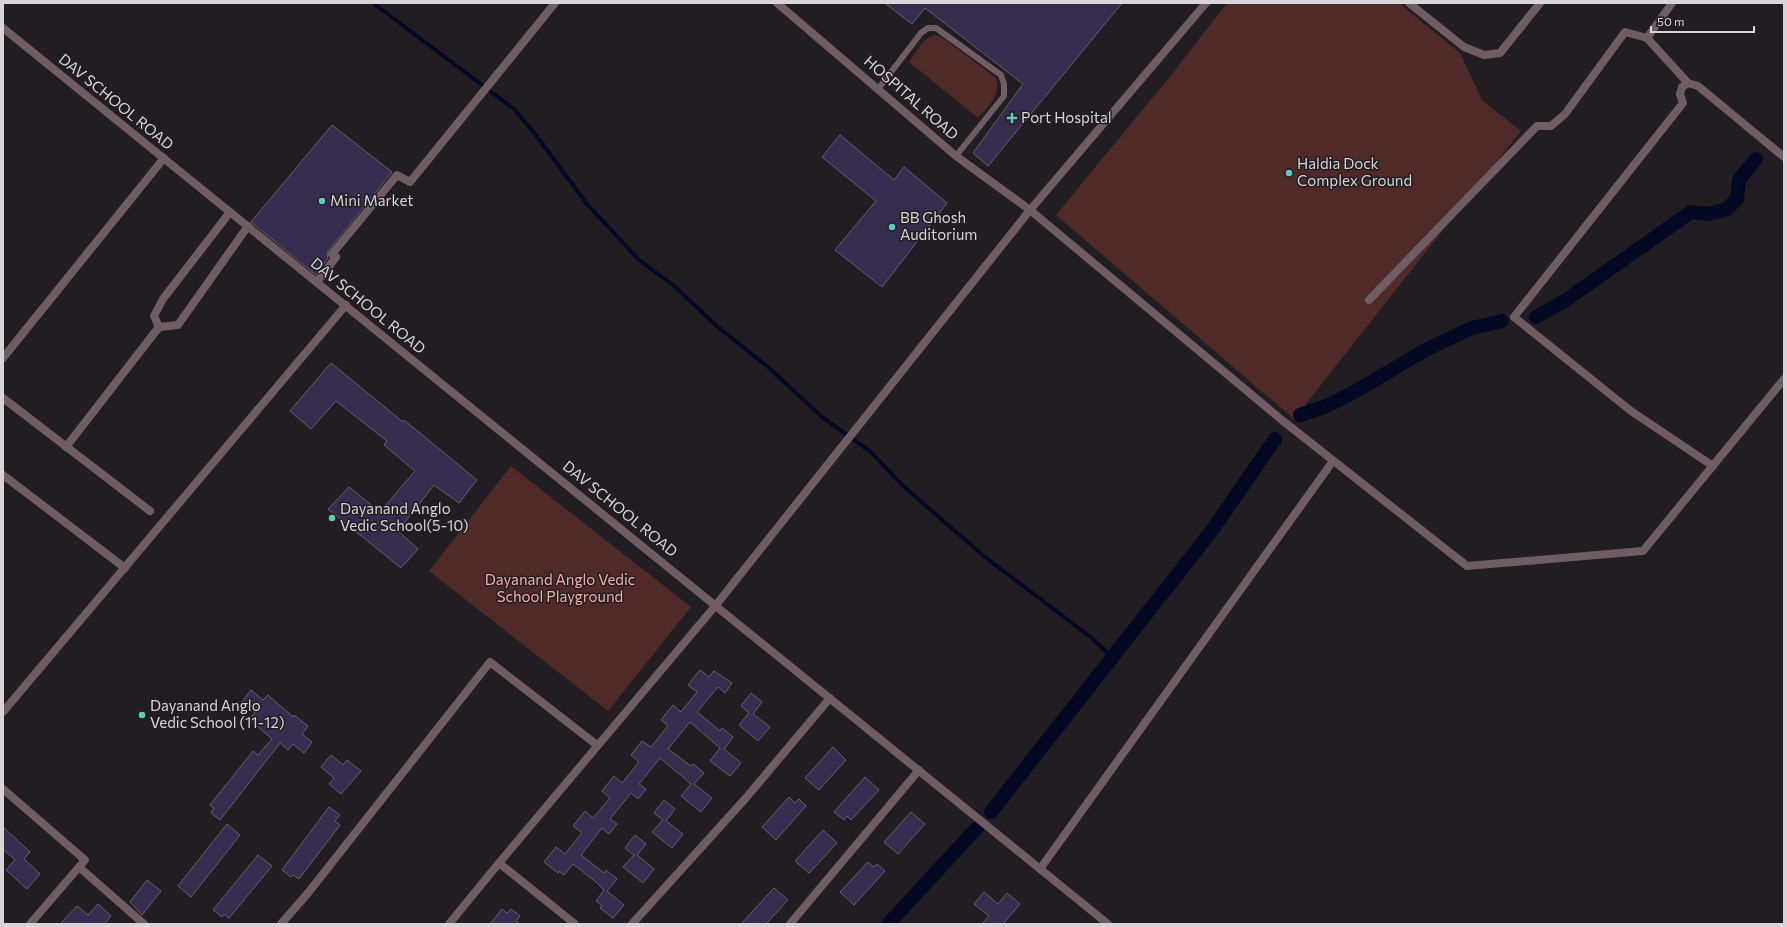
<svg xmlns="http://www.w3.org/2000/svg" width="1787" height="927" viewBox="0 0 1787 927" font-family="Commissioner,sans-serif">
<rect width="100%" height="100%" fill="#221d23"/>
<g fill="#502a29">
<polygon points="1227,3 1399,3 1460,53 1482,100 1521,131 1294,419 1056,215 1172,74"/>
<path d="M 935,35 L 940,36 L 995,77 C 1003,94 988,106 978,118 L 909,62 C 916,53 923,37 935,35 Z"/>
<polygon points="511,466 691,607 608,711 429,571"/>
</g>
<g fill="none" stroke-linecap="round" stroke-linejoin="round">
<polyline stroke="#030823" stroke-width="4" points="373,3 514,109 535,134 587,204 639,260 673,285 718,327 767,366 822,417 871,452 902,485 985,557 1093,639 1113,658"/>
<g stroke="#030823" stroke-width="14">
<polyline points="1536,317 1566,300 1691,212 1709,214 1727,209 1737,199 1739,180 1756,159"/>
<polyline points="1300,415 1327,406 1356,391 1429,348 1472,328 1502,321"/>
<polyline points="991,812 1213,529 1275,439"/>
<polyline points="888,924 977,828"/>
</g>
</g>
<g fill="#362c4d" stroke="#63616a">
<polygon points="885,3 1122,3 988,166 973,153 1023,84 925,8 912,24"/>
<polygon points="332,125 392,172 328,251 327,254 328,258 316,275 251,222"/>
<polygon points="840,135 894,180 904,167 947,203 882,287 835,250 876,201 822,157"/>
<polygon points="331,363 403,422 404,420 477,480 459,503 434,485 398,531 418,549 401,568 328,509 349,487 380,512 415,471 384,445 387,441 336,401 311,429 290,411"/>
<polygon points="700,670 709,677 714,671 732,683 725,693 718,687 697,712 720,731 722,728 733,737 724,749 741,763 730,776 710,761 720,748 690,722 668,749 691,766 693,764 704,773 694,784 712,798 701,812 681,796 691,784 660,758 639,784 646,789 638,799 631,793 610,819 617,824 609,834 602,828 581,855 604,873 606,870 617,879 607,891 624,905 613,918 600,908 602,906 596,901 604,890 596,882 573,864 564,875 559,871 558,873 544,862 556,847 565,854 582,833 573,826 585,811 593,818 610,798 602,791 614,776 622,783 639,762 631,755 642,741 651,747 668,726 661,720 673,705 681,712 697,692 688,685"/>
<polygon points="251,690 263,700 268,695 293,717 294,715 308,726 302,734 312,742 304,753 293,744 288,750 280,743 220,820 211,813 214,808 210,805 253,751 258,755 272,739 249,719 255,713 242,702"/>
<polygon points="751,693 762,702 753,714 770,727 758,741 739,725 749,713 741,706"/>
<polygon points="833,747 846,760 819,790 805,778"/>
<polygon points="331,755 343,765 347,760 361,771 341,794 329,784 334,778 321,767"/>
<polygon points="865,777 879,790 851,820 847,816 844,820 834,812"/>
<polygon points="789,797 795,803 799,799 806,806 776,840 762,827"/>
<polygon points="664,800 675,809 666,821 683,834 672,848 652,832 663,820 654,813"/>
<polygon points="329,807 340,815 335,821 340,825 299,879 293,875 291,877 282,870"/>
<polygon points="911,812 925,824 898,854 884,842"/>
<polygon points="227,824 240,835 191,897 178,886"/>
<polygon points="3,827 30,852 24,859 40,874 27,889 6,870 15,860 3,849"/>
<polygon points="823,830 837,843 809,873 795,861"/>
<polygon points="635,835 646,844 637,855 654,869 643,883 623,867 634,855 625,848"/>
<polygon points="258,855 272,866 229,918 224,914 222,917 213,910"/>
<polygon points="868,862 874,867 877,864 885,871 854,905 840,892"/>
<polygon points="147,880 161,891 142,915 130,902"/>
<polygon points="774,888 788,900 766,924 741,924"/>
<polygon points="984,892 998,904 1007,893 1020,904 1003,924 982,924 989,916 974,904"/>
<polygon points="98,904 111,916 104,924 60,924 77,906 88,915"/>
<polygon points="502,909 507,913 511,909 520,916 516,921 520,924 490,924"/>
</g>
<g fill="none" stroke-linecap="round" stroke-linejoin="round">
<polyline stroke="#705d64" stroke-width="6" points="878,89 921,33 928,28 936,28 1001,75 1004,84 1004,96 956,156"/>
<g stroke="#705d64" stroke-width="8">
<polyline points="777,3 956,156 1030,210 1283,421 1467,566 1643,551 1784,379"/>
<polyline points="1409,3 1464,47 1484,55 1500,53 1540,3"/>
<polyline points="1672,3 1647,38 1688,83"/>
<polyline points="3,28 1108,924"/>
<polyline points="317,282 336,257 332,254 397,175 410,182 555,3"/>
<polyline points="1369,300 1537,126 1551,126 1565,114 1625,32 1647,38"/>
<polyline points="159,327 178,325 248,226"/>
<polyline points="3,358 164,158"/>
<polyline points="3,398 150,511"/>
<polyline points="66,447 159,327 154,316 163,299 230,212"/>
<polyline points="1713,466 1631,411 1514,317 1683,103 1680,94 1682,87 1688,83 1698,86 1784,157"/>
<polyline points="3,475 125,568"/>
<polyline points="3,712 346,305"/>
<polyline points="3,789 85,860 30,924"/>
<polyline points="499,863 716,605 1030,210 1206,3"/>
<polyline points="79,867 144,924"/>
<polyline points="1040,869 1333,461"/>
<polyline points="281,924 308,893 490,662 597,745"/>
<polyline points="449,924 499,863 575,924"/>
<polyline points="632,924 745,799 830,698"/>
<polyline points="790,924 919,770"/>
</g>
</g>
<g fill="#59cebe" stroke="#221d23" stroke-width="1.5">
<path d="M1010 112h4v4h4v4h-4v4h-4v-4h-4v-4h4z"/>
<circle cx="1289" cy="173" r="4"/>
<circle cx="322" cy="201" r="4"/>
<circle cx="892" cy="227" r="4"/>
<circle cx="332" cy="518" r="4"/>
<circle cx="142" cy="715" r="4"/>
</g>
<g text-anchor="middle" stroke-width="3" stroke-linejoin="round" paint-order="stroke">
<g font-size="15" fill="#d8d4d8" stroke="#221d23">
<text transform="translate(911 98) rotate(41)" y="5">HOSPITAL ROAD</text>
<text transform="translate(116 102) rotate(39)" y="5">DAV SCHOOL ROAD</text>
<text transform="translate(368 306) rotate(39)" y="5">DAV SCHOOL ROAD</text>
<text transform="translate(620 509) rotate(39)" y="5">DAV SCHOOL ROAD</text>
</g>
<g font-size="15" fill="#d8d4d8" stroke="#221d23" text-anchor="start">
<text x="1021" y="123">Port Hospital</text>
<text x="1297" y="169">Haldia Dock<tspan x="1297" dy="17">Complex Ground</tspan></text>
<text x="330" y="206">Mini Market</text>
<text x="900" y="223">BB Ghosh<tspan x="900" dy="17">Auditorium</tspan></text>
<text x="340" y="514">Dayanand Anglo<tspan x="340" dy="17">Vedic School(5-10)</tspan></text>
<text x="150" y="711">Dayanand Anglo<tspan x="150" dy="17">Vedic School (11-12)</tspan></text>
</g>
<g font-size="15" fill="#f9aeaa" stroke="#221d23">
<text x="560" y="585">Dayanand Anglo Vedic<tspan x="560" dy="17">School Playground</tspan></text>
</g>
</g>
<rect width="1787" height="927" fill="none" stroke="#d8d4d8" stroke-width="8"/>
<path d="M1651 26v6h103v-6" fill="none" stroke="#d8d4d8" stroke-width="2"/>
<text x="1657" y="26" font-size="12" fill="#d8d4d8" stroke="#221d23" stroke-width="3" paint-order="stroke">50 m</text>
</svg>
